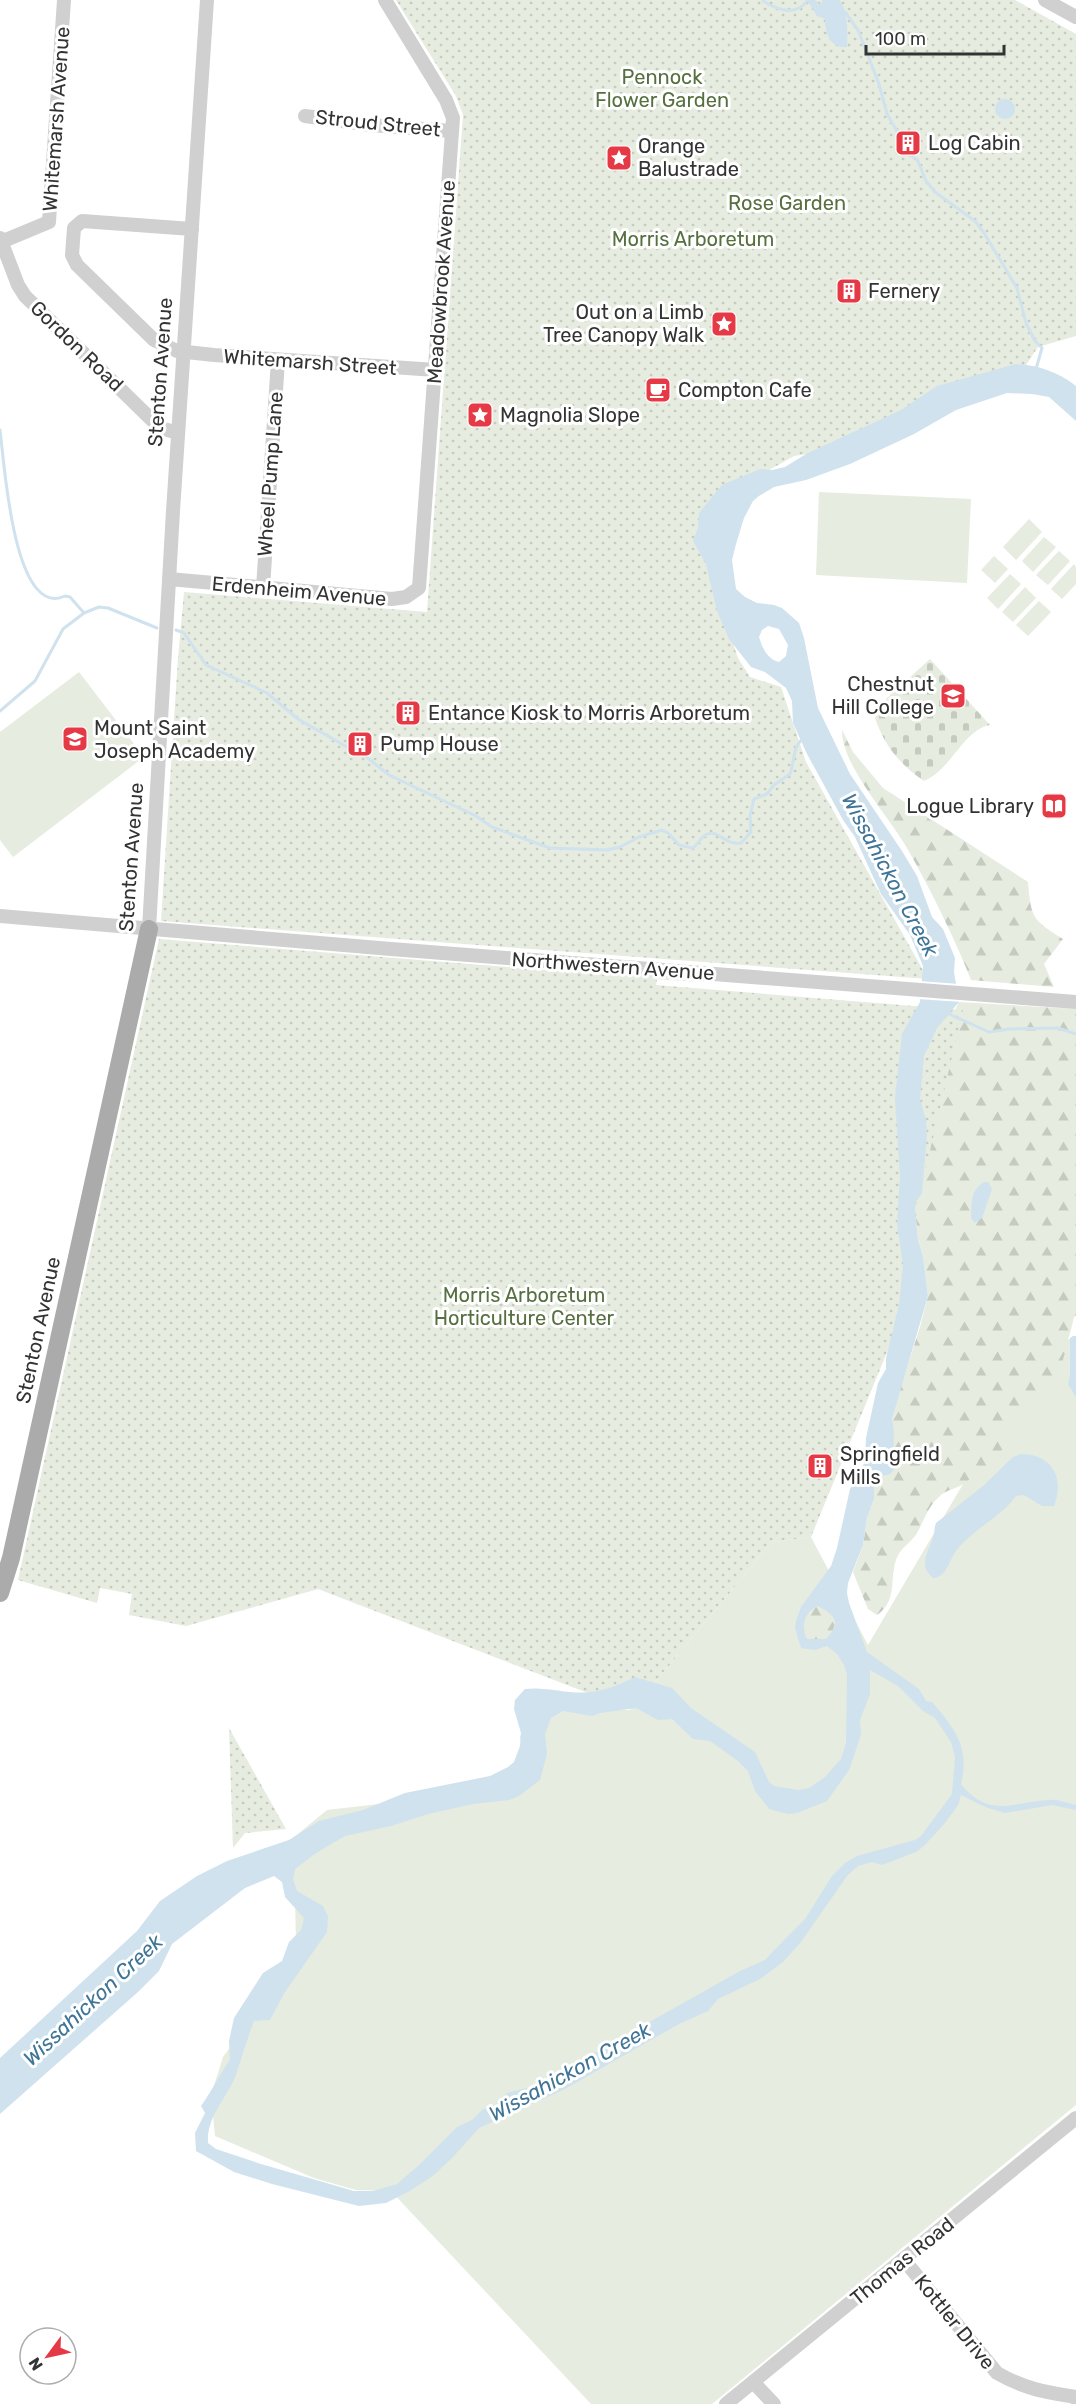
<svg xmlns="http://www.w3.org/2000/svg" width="1076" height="2404" viewBox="0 0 1076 2404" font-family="Rubik,sans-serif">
<defs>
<pattern id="forest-firs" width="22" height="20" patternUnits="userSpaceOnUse" patternTransform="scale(1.5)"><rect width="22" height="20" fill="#e6ecdf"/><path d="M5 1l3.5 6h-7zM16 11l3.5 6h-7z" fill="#c6cbc0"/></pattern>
<pattern id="cemetery-stones" width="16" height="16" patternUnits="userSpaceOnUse" patternTransform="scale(1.5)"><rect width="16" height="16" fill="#e6ecdf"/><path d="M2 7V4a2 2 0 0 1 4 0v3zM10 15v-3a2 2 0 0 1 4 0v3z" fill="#c6cbc0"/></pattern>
<pattern id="park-dots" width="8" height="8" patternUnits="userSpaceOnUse" patternTransform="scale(1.5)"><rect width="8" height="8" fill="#e6ecdf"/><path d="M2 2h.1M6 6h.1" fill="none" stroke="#c6cbc0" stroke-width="1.8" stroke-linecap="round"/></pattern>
</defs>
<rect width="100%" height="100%" fill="#fff"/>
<g fill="#e6ecdf">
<polygon points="819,492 971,499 967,583 816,575"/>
<polygon points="1029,519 1042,532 1016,560 1003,547"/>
<polygon points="1044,537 1056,547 1033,572 1022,561"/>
<polygon points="1059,551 1070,561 1048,585 1036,575"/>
<polygon points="994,556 1008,569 995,583 981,570"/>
<polygon points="1074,564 1076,567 1076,584 1062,599 1051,589"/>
<polygon points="1010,574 1021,584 998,609 987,598"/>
<polygon points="1025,587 1036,598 1013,622 1002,612"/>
<polygon points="1039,601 1051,612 1028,636 1016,625"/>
<polygon points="79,672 144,757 13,857 0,840 0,732"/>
<polygon points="568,969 710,980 702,982 564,974"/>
<polygon points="1076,1336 1076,2105 712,2404 591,2404 391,2191 356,2190 314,2178 215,2136 211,2095 223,2057 248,2023 296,1944 295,1897 264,1862 327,1810 516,1788 531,1764 520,1738 527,1707 632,1710 772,1542 811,1537 868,1645 1041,1352"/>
</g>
<g fill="url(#forest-firs)">
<path d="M 842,730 L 853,752 L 883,788 L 1028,882 C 1031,919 1033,920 1063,939 L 1044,964 L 1054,987 L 971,980 C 954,937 930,888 907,848 C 889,816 841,765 842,730 Z"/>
<path d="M 959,1002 L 1076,1009 L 1076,1316 L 1074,1317 C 1072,1327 1069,1335 1067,1345 C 1059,1378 1046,1412 1009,1420 C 1003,1430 1009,1439 1002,1450 C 993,1462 973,1478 960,1486 C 953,1489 945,1491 940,1496 C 928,1506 925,1519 918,1531 C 914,1540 905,1545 900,1552 C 886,1573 901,1599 877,1615 L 868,1609 L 853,1572 L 863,1545 L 867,1518 L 874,1499 L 874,1487 L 880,1477 L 884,1476 L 894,1457 L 892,1419 L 895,1405 L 920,1327 L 928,1296 L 923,1256 L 918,1240 L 915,1209 L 955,1010 Z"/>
<path d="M 815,1607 C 822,1606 833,1614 836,1621 L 831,1635 L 819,1641 L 807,1639 C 800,1629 805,1614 815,1607 Z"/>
</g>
<path fill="url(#cemetery-stones)" d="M 930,659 L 990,725 C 963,730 952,769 924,781 C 900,765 884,745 875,718 L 887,698 Z"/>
<g fill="url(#park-dots)">
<polygon points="396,0 1015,0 1076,34 1076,336 1038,347 1026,365 859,446 794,456 746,483 722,612 738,658 750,677 781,687 806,762 928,979 161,921 178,658 184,592 427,612 463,115 456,96"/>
<polygon points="159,939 657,979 656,985 963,1010 917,1206 911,1294 811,1537 772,1542 632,1710 318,1589 186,1626 129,1615 132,1594 100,1588 97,1603 18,1580"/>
<polygon points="229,1728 286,1829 245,1833 233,1848"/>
</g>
<g fill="#cfe2ee" fill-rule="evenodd">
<path d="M 807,0 L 815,0 L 820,4 L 822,3 L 822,0 L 839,0 C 848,9 848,33 847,47 C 830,49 825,32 825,19 L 817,16 Z"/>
<circle cx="1005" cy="109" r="10"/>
<path d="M 1016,364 C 1039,365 1058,372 1076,386 L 1076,421 L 1049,397 L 1032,394 L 1007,393 L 956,410 L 914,434 L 850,464 L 806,480 L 774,487 L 759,496 L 753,501 L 744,518 L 736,544 L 732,560 L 736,589 L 745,597 L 757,603 L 774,605 L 782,608 L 799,623 L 804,638 L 818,708 L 850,774 L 902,851 L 917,876 L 932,917 L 943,929 L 955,958 L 954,972 L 959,1002 L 937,1028 L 924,1056 L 920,1099 L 926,1120 L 927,1134 L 922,1193 L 916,1202 L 915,1209 L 918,1240 L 923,1256 L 928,1296 L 892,1419 C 896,1436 891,1449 897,1467 L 890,1474 L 880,1477 L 874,1487 L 874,1499 L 867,1518 L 863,1545 L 848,1583 L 847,1593 L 849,1603 L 867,1652 L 919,1689 L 926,1701 L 932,1702 C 955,1729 970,1747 961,1784 C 989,1819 1014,1802 1048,1800 C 1057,1799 1067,1803 1076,1805 L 1076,1810 L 1052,1805 L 1005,1813 L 985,1807 L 961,1795 L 958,1805 L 945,1823 L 924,1846 L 916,1852 L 882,1865 L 872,1862 L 858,1866 L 847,1876 L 801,1942 L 783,1962 L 760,1979 L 718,1999 L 708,2011 L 679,2024 L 565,2089 L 479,2128 L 453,2157 L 434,2175 L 410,2191 L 386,2203 L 359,2206 L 272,2184 L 234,2172 L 196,2151 L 195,2133 L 205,2113 L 201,2106 C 212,2091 219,2075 230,2060 L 229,2041 L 234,2018 L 263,1973 L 282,1961 L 289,1942 L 301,1930 L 304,1918 L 285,1897 L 282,1882 L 274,1876 L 245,1888 L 172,1944 L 159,1971 L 138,1992 L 0,2114 L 0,2058 L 137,1931 L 160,1901 L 197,1876 L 227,1861 L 289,1840 L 319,1821 L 363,1810 L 405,1793 L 490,1776 L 508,1767 L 514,1762 L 520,1746 L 521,1733 L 514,1709 L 515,1700 L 525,1689 C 547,1686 569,1695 591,1692 C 607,1690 621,1684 635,1677 L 672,1688 L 691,1708 L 755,1752 L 769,1782 L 774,1786 L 798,1790 L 809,1788 L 825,1777 L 841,1759 L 846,1743 L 847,1674 L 844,1665 L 837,1654 L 827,1646 L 815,1650 L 801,1648 L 795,1628 L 796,1621 L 801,1607 L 831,1566 L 837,1548 L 850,1489 L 865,1462 L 866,1438 L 878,1383 L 886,1369 L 886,1358 L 899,1305 L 903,1265 L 897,1224 L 900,1176 L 895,1098 L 902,1034 L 920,1002 L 923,966 L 910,935 L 881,894 L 855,837 L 843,820 L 806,752 L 793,723 L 792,701 L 786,688 L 765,672 L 751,667 L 729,639 L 717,611 L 706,564 L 693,541 L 698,528 L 699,513 L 722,485 L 760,469 L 772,470 L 785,467 L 806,454 L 901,410 L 937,386 ZM 768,626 L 779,629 L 788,645 L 786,656 L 779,662 C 767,659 762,647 759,637 L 762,630 ZM 818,1606 C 834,1615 843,1622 826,1639 L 807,1639 C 800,1627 805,1611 818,1606 ZM 870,1670 L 898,1686 L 923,1711 L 935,1718 L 951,1742 L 955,1757 L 952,1794 L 921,1836 L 915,1840 L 857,1856 L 845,1863 L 832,1876 L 805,1919 L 784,1940 L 765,1960 L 740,1971 L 575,2064 L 530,2087 L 507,2093 L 496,2104 L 482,2110 L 472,2120 L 457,2127 L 419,2165 L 397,2184 L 373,2191 L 354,2191 L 261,2164 L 216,2149 L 208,2143 C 206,2117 227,2098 236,2075 C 242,2057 247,2039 254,2021 L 270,2020 L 285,1992 L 327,1932 L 328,1916 L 323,1906 L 297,1891 L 293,1879 L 295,1869 L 316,1853 L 345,1836 L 391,1826 L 428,1814 L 473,1804 L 509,1800 L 519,1796 L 540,1780 L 547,1754 L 545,1734 L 551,1718 L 563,1711 L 592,1716 L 600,1713 L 636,1708 L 658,1720 L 672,1719 L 693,1739 L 710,1741 L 738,1761 L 748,1771 L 755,1791 L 769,1809 L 788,1814 L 797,1813 L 827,1801 L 849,1770 L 861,1735 L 860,1720 L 870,1694 Z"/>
<path d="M 984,1182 L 988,1182 L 992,1189 L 982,1218 L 975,1223 L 971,1218 C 972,1202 970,1191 984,1182 Z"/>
<polygon points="1073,1336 1076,1336 1076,1397 1068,1384 1070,1375 1070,1338"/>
<path d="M 1021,1454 C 1052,1454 1065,1478 1054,1506 L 1042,1506 L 1024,1495 L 1016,1496 C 1000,1518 973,1529 956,1551 C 949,1560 947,1577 933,1578 C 917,1564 929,1552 933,1537 C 935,1532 934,1528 936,1523 L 983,1486 L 1013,1457 Z"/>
</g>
<polygon fill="#fff" points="919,981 960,984 962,1002 917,999"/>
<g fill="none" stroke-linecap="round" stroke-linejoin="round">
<g stroke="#cfe2ee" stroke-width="3">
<path d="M 763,1 C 778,10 796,17 808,0"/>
<polyline points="845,12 858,30 879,84 887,114 897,131 898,143 901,151 917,159 926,181 935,192 975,221 984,233 1017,288 1026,323 1035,341 1042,348 1036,369"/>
<path d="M 0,430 C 4,459 13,620 65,596 L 70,597 L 84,613"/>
<path d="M 176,630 L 184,633 L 206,665 L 267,693 L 298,719 L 354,751 L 364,755 L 389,775 L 476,816 L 492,827 L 550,848 L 607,850 L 620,847 L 639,837 L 662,830 L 668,833 L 679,845 L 693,848 C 697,845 699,840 704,836 C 717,826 724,846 741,843 L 751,832 L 750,816 L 754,799 L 767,794 L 774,785 L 790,774 C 795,761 792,746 804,738"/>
<polyline points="0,711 35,681 63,629 84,613 99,607 108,608 157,628"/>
<polyline points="949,1014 989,1032 1009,1029 1058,1028 1076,1034"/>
</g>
<g stroke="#d0d0d0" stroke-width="14">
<polyline points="1045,0 1076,17"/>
<polyline points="305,116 371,125 451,131"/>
<polyline points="192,229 82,221 74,228 72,255 77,265 154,340 177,351 214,355 436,370"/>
<polyline points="0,238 18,285 25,296 155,423 164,429 178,433"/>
<polyline points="1,242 49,222 64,0"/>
<polyline points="169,579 392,599 406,597 419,588 453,118 446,100 385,0"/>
<polyline points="263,588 278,360"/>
<polyline points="0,916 391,949 1076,1002"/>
<polyline points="149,929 173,511 207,0"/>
<path d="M 904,2260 L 997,2373 C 1025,2389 1045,2392 1076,2397 L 1076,2399"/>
<polyline points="753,2382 774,2404"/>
<polyline points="726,2404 1076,2118"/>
</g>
<polyline stroke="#ababab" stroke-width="18" points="0,1593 11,1558 149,929"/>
</g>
<defs>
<g id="building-square" transform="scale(1.35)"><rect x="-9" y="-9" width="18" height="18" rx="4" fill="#e63946" stroke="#fff"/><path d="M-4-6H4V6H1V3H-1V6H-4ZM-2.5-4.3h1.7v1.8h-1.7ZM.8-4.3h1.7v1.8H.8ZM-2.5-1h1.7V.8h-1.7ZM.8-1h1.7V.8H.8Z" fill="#fff"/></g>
<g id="sight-square" transform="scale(1.35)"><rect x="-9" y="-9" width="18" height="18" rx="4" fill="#e63946" stroke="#fff"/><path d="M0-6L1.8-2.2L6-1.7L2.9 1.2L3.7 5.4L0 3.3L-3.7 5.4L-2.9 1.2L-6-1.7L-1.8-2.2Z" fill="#fff"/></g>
<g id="cafe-square" transform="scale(1.35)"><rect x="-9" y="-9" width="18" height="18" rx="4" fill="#e63946" stroke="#fff"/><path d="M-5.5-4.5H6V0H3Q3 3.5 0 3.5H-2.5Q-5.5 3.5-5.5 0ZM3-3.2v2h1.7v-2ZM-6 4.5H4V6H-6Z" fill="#fff"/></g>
<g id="university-square" transform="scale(1.35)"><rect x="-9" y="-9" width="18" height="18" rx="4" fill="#e63946" stroke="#fff"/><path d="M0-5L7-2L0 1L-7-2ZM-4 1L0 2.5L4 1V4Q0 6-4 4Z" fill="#fff"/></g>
<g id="school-square" transform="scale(1.35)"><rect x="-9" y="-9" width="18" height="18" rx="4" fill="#e63946" stroke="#fff"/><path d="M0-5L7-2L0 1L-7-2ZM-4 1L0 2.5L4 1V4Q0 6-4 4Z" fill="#fff"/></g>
<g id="library-square" transform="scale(1.35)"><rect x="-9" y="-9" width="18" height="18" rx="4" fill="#e63946" stroke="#fff"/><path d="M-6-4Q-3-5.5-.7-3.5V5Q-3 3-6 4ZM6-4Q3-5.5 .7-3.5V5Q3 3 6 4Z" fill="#fff"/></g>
</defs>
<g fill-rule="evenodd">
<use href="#building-square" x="908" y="143"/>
<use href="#sight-square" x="619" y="158"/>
<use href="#building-square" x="849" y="291"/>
<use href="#sight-square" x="724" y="324"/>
<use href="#cafe-square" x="658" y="390"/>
<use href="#sight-square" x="480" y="415"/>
<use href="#university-square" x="953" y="696"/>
<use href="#building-square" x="408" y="713"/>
<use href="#school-square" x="75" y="739"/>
<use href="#building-square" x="360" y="744"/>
<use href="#library-square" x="1054" y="806"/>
<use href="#building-square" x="820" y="1466"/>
</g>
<g text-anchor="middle" stroke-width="6" stroke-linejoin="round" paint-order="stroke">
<g font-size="20" fill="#56703f" stroke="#fff">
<text x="662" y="84">Pennock<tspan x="662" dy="23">Flower Garden</tspan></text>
<text x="787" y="210">Rose Garden</text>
<text x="693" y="246">Morris Arboretum</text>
<text x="524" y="1302">Morris Arboretum<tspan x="524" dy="23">Horticulture Center</tspan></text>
</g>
<g font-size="20" fill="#333" stroke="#fff">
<text transform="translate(56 119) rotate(-86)" y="7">Whitemarsh Avenue</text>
<text transform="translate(378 123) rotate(6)" y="7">Stroud Street</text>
<text transform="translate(441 282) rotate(-86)" y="7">Meadowbrook Avenue</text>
<text transform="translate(77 346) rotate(44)" y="7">Gordon Road</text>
<text transform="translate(310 362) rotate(4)" y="7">Whitemarsh Street</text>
<text transform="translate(160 372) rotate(-86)" y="7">Stenton Avenue</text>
<text transform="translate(270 474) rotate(-86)" y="7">Wheel Pump Lane</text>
<text transform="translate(299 591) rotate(5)" y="7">Erdenheim Avenue</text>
<text transform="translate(131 857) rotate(-86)" y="7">Stenton Avenue</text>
<text transform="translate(613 966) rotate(4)" y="7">Northwestern Avenue</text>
<text transform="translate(38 1330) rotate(-78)" y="7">Stenton Avenue</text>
<text transform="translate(902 2261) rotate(-39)" y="7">Thomas Road</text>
<text transform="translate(955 2322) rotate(51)" y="7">Kottler Drive</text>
</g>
<g font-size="20" fill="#333" stroke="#fff" text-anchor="start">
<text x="928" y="150">Log Cabin</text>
<text x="638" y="153">Orange<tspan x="638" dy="23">Balustrade</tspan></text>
<text x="868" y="298">Fernery</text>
<text x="704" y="319" text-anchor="end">Out on a Limb<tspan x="704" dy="23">Tree Canopy Walk</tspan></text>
<text x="678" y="397">Compton Cafe</text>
<text x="500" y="422">Magnolia Slope</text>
<text x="934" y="691" text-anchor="end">Chestnut<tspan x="934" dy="23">Hill College</tspan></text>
<text x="428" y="720">Entance Kiosk to Morris Arboretum</text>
<text x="94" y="735">Mount Saint<tspan x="94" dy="23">Joseph Academy</tspan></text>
<text x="380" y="751">Pump House</text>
<text x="1034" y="813" text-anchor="end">Logue Library</text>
<text x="840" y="1461">Springfield<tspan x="840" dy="23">Mills</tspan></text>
</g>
<g font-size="21" font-style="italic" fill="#3f7597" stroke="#fff">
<text transform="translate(890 875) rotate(62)" y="7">Wissahickon Creek</text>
<text transform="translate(93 2000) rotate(-43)" y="7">Wissahickon Creek</text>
<text transform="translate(570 2072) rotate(-29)" y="7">Wissahickon Creek</text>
</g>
</g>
<g transform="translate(48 2356) rotate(237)"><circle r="28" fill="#ffffff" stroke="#adadad" stroke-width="1.5"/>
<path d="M0-4.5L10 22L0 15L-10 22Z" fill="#e63946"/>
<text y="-9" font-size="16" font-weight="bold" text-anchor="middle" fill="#333333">N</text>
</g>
<path d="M866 45v9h138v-9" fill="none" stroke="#333333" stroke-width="3"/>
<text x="875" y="45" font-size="18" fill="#333333" stroke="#ffffff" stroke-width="4.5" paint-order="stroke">100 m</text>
</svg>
